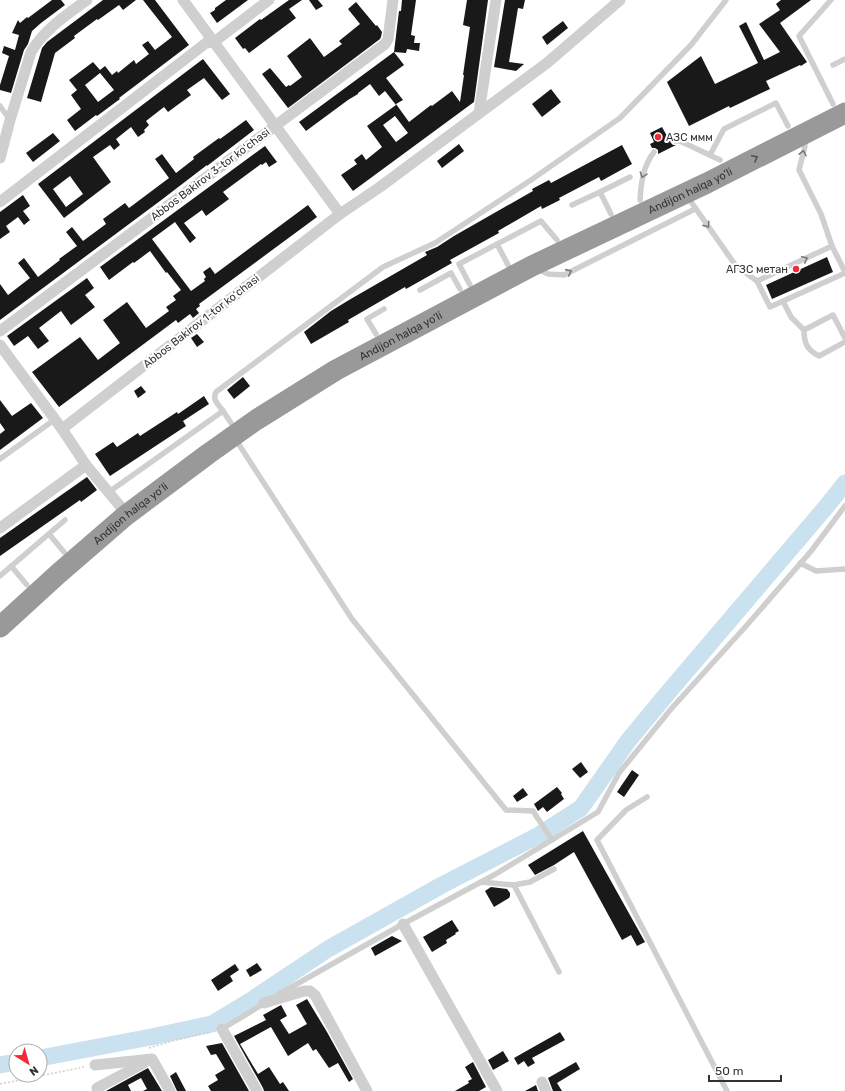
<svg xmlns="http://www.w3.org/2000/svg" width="845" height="1091" viewBox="0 0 845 1091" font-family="Rubik,sans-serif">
<rect width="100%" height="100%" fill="#fff"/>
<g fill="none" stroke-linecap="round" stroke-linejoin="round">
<g stroke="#cae1f0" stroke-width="17">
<polyline points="40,1058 151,1037 212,1024 250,1001 328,949 442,885 539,835 581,808 628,741 666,695 826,507 845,483"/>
<polyline points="0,1065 16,1062"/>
</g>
</g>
<g fill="#191919" fill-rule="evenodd">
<polygon points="52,0 61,0 65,5 41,23 32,31 28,44 24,50 11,93 0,90 0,85 9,56 2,53 4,46 15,50 19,35 12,33 18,20 20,23 27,17 28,18"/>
<polygon points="103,0 136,0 123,10 119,5 98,20 97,19 74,36 75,38 55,53 41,102 27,98 42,48 47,42"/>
<path d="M 143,0 L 155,0 L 189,45 L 119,98 L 120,99 L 97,116 L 96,115 L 75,131 L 67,120 L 81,109 L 71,95 L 77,90 L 69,80 L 93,62 L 100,70 L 105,66 L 112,75 L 117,71 L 118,73 L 134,60 L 136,64 L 149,54 L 142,45 L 148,41 L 155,50 L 172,37 ZM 100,73 L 114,90 L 98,102 L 85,85 Z"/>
<polygon points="226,0 248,0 217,23 210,13 215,10 215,8"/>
<polygon points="289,0 302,0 289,9 296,18 249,53 245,48 243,49 235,38 260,19 261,20"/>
<polygon points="309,0 318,0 323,6 316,10"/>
<polygon points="402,0 416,0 411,35 415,36 414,43 420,43 419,51 407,49 406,53 394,52 399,11 401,11"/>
<path d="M 467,0 L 488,0 L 474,102 L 353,191 L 341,175 L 357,164 L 354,160 L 362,154 L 366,160 L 382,147 L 367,126 L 396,105 L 385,91 L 379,96 L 370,84 L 358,93 L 358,94 L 348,100 L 306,131 L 299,122 L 394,52 L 404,65 L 386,78 L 403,100 L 396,104 L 409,122 L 431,105 L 432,106 L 452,91 L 460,102 L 464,75 L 463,75 L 470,27 L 463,25 ZM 395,116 L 408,133 L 396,142 L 383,125 Z"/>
<polygon points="505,0 525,0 523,9 518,8 509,62 524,64 516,71 494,67"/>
<polygon points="781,0 811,0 780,23 807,62 801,66 800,65 766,81 770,89 730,108 729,106 689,126 667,82 701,56 715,84 758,63 739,26 746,22 764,60 780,52 759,24 780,10 776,4"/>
<polygon points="356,2 376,26 377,25 382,32 381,37 380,39 288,108 262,74 270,68 286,87 289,85 290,86 302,77 287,56 310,38 324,57 342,44 339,41 360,24 348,9"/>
<polygon points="563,21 568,28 547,45 542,37"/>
<path d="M 203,59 L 230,94 L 222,100 L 204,78 L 187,90 L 191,95 L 168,112 L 164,107 L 146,121 L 149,125 L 144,130 L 145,132 L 138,137 L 131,127 L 116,139 L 120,145 L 114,150 L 110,145 L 93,157 L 111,182 L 64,218 L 38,184 ZM 70,176 L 83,194 L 66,207 L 53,189 Z"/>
<polygon points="551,89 561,102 542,117 532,104"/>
<polygon points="246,120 254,130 207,166 207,165 160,201 0,320 0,284 8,295 30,278 18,263 24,258 38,277 60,260 59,259 77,246 66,232 72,227 83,241 106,224 103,219 125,203 129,208 169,178 155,159 162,154 176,173 194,159 193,157 219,138 220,139"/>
<polygon points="662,127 667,136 672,134 673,137 671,139 671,143 673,145 676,145 658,154 658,150 655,148 652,148 650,144 654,142 650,133"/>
<polygon points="53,133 60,141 33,162 26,153"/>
<polygon points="459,144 464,151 442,168 437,161"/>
<polygon points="622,145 632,164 601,181 599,177 559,198 560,200 542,209 541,206 498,231 499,233 450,260 452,263 406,289 405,287 348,320 349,322 311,344 304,332 331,311 349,300 427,255 425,252 437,247 454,236 533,191 532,189 549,180 551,183"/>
<polygon points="265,146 277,162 269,167 266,162 262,165 261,164 223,192 229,199 206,216 202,210 184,223 196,238 190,243 175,222 152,239 191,291 205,281 204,279 206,277 203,272 210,267 215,274 308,205 317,217 199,304 200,306 196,309 199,313 193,318 190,314 178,323 176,320 59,407 32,372 80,337 98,360 120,343 103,320 127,302 146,328 169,311 166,307 176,300 173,296 181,290 167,272 166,273 150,251 134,263 133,262 109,280 100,267"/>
<polygon points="23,195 30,206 23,211 30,220 24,225 18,217 6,226 10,232 0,239 0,212"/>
<polygon points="827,257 833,272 772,299 766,285"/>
<polygon points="87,278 94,288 85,295 95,307 71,325 61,311 39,328 49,341 38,349 28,336 14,346 7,336"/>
<polygon points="197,334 204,342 197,347 191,338"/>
<polygon points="243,377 250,386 234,399 227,390"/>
<polygon points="141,386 146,392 138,398 134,391"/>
<polygon points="204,396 209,404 183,421 186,426 110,476 95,454 113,442 117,447 138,433 140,436 177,412 178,414"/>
<polygon points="0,400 12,416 31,403 43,418 0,450 0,434 5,430 0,423"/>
<polygon points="87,477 97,490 81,502 80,500 0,556 0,538"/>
<polygon points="581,762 588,772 580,778 572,769"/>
<polygon points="632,770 639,775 624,797 617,792"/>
<polygon points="557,787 562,793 561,794 564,799 547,812 543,807 538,811 534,804"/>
<polygon points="523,788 528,795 517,802 513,796"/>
<polygon points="583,831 645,942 637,946 631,935 622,940 574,852 554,865 535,875 528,865"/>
<polygon points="491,887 507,889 510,893 510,896 509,898 494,907 485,891"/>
<polygon points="452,920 459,931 455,933 456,934 446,940 447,943 432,952 423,937"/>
<polygon points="392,936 402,941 375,956 371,948"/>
<polygon points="257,963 262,970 250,977 246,970"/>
<polygon points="235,964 239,970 230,976 233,981 218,991 211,980"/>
<polygon points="307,999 327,1032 353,1079 349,1082 338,1063 329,1068 316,1049 313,1051 308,1043 288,1056 271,1027 240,1044 258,1074 269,1067 280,1084 283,1082 289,1091 264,1091 263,1088 234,1036 266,1020 263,1015 281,1005 287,1016 280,1020 289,1034 307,1024 296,1005"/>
<polygon points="560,1032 565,1040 532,1058 535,1063 528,1067 524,1061 518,1065 514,1058"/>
<polygon points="222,1043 249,1091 211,1091 208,1086 218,1080 215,1075 225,1069 216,1054 211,1055 206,1046"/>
<polygon points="503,1051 509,1061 493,1070 488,1060"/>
<polygon points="473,1062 486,1087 479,1091 455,1091 469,1083 468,1081 472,1079 465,1067"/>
<polygon points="576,1062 580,1069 557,1083 562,1091 553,1091 548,1078"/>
<polygon points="148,1068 162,1091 143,1091 147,1089 141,1078 128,1085 131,1091 106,1091"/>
<polygon points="176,1072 186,1091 177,1091 170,1076"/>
<polygon points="536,1085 538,1091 525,1091"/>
</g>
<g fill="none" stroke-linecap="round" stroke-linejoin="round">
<g stroke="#cfcfcf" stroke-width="1.5" stroke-dasharray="2 2" stroke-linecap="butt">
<polyline points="149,1048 172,1041 211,1032"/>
<polyline points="0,1084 84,1067"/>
</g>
<g stroke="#cfcfcf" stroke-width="5.5">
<polyline points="831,0 799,36 833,104"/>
<polyline points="833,65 845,59"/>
<polyline points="0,106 10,120"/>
<polyline points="675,141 680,141 720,160"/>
<polyline points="710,155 724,129 776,103 788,126"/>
<polyline points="600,192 630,177"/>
<polyline points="687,196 736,266 757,281 832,246 821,214 799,170 805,146 804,139"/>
<path d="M 640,200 C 641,183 643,166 654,152"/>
<polyline points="572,205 600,192 611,214"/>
<polyline points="497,244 508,265"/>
<polyline points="832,246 845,272"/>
<polyline points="538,269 548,274 564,275 695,209"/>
<polyline points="757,281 770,307 845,273"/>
<polyline points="470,285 459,264 541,221 557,240"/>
<polyline points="420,290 451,273 460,289"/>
<polyline points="783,301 791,317 804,330"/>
<polyline points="376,334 367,319 384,309"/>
<path d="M 845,338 L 833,315 L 804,330 C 804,343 807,350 819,356 L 845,342"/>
<polyline points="223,411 231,423"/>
<polyline points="236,440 352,619 506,810 533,811 552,840"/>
<polyline points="0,459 54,420"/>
<path d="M 109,492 L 223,411 C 218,404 212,400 216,392 L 383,267 L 435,243 L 531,180 L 620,118 L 691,45 L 726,0"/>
<polyline points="49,534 64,552"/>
<polyline points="800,563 816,571 845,569"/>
<polyline points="11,566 27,585"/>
<polyline points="0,576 65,520"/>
<polyline points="647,797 626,810 597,840 727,1091"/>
<polyline points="481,882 514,885 559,972"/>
<polyline points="514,885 530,882 554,869"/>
<polyline points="279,994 403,924 494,875 598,812 619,773 671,709 747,625 812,550 845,506"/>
<polyline points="222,1029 265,1003"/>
</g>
<g stroke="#cfcfcf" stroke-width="11">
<polyline points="183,0 340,214"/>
<polyline points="479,113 496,0"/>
<path d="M 0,158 L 10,120 L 31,52 C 44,30 66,15 87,0"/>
<polyline points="0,202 206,43 214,42 269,0"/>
<polyline points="0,331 385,44 388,39 393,0"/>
<polyline points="0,345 62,429 86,465 120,506"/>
<polyline points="62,429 340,214 380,187 547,63 620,0"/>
<polyline points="0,528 86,465"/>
<polyline points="403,924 497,1091"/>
<polyline points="264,1003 304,991 310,991 315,995 367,1091"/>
<polyline points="222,1029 257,1091"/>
<polyline points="95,1065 152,1059 170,1091"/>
<polyline points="542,1082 546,1091"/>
<polyline points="98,1091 97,1088 144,1063"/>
</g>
<path stroke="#999" stroke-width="21" id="s1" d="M 0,627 L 58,574 L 125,516 L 208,454 L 256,420 L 336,370 L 532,266 L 707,183 L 845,113"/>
</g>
<defs><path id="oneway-chevron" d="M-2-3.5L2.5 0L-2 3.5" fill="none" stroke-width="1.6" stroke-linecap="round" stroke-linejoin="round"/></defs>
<g stroke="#797979">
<use href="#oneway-chevron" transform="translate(803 153) rotate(-77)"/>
<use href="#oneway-chevron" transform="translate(643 175) rotate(108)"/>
<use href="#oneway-chevron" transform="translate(707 225) rotate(55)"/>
<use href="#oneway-chevron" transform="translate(805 259) rotate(-25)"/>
<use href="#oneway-chevron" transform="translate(569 272) rotate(-24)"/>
</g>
<use stroke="#515151" href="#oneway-chevron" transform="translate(755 158) rotate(-27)"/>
<g fill="#f42837" stroke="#fff" stroke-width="1.5">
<circle cx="658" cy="137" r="4"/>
<circle cx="796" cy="269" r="4"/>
</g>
<g text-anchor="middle" stroke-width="4" stroke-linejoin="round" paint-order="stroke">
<g font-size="11" fill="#323232" stroke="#fff" text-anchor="start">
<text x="666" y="141">АЗС ммм</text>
<text x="788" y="273" text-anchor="end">АГЗС метан</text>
</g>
<g font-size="11" fill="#323232" stroke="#fff">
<text transform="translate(210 174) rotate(-37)" y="4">Abbos Bakirov 3-tor koʻchasi</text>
<text dy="4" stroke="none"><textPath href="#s1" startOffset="821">Andijon halqa yo‘li</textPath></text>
<text transform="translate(201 321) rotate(-38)" y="4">Abbos Bakirov 1-tor koʻchasi</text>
<text dy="4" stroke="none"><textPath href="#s1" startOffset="497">Andijon halqa yo‘li</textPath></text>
<text dy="4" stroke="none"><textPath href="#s1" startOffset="173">Andijon halqa yo‘li</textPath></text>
</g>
</g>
<g transform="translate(28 1063) rotate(143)"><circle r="19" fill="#ffffff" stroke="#adadad"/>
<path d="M0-3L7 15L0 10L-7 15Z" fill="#f42837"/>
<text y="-6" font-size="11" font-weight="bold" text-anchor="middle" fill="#323232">N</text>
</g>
<path d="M709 1075v6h72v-6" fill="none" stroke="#323232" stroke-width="2"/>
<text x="715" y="1075" font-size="12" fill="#323232" stroke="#ffffff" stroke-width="3" paint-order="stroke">50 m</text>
</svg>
